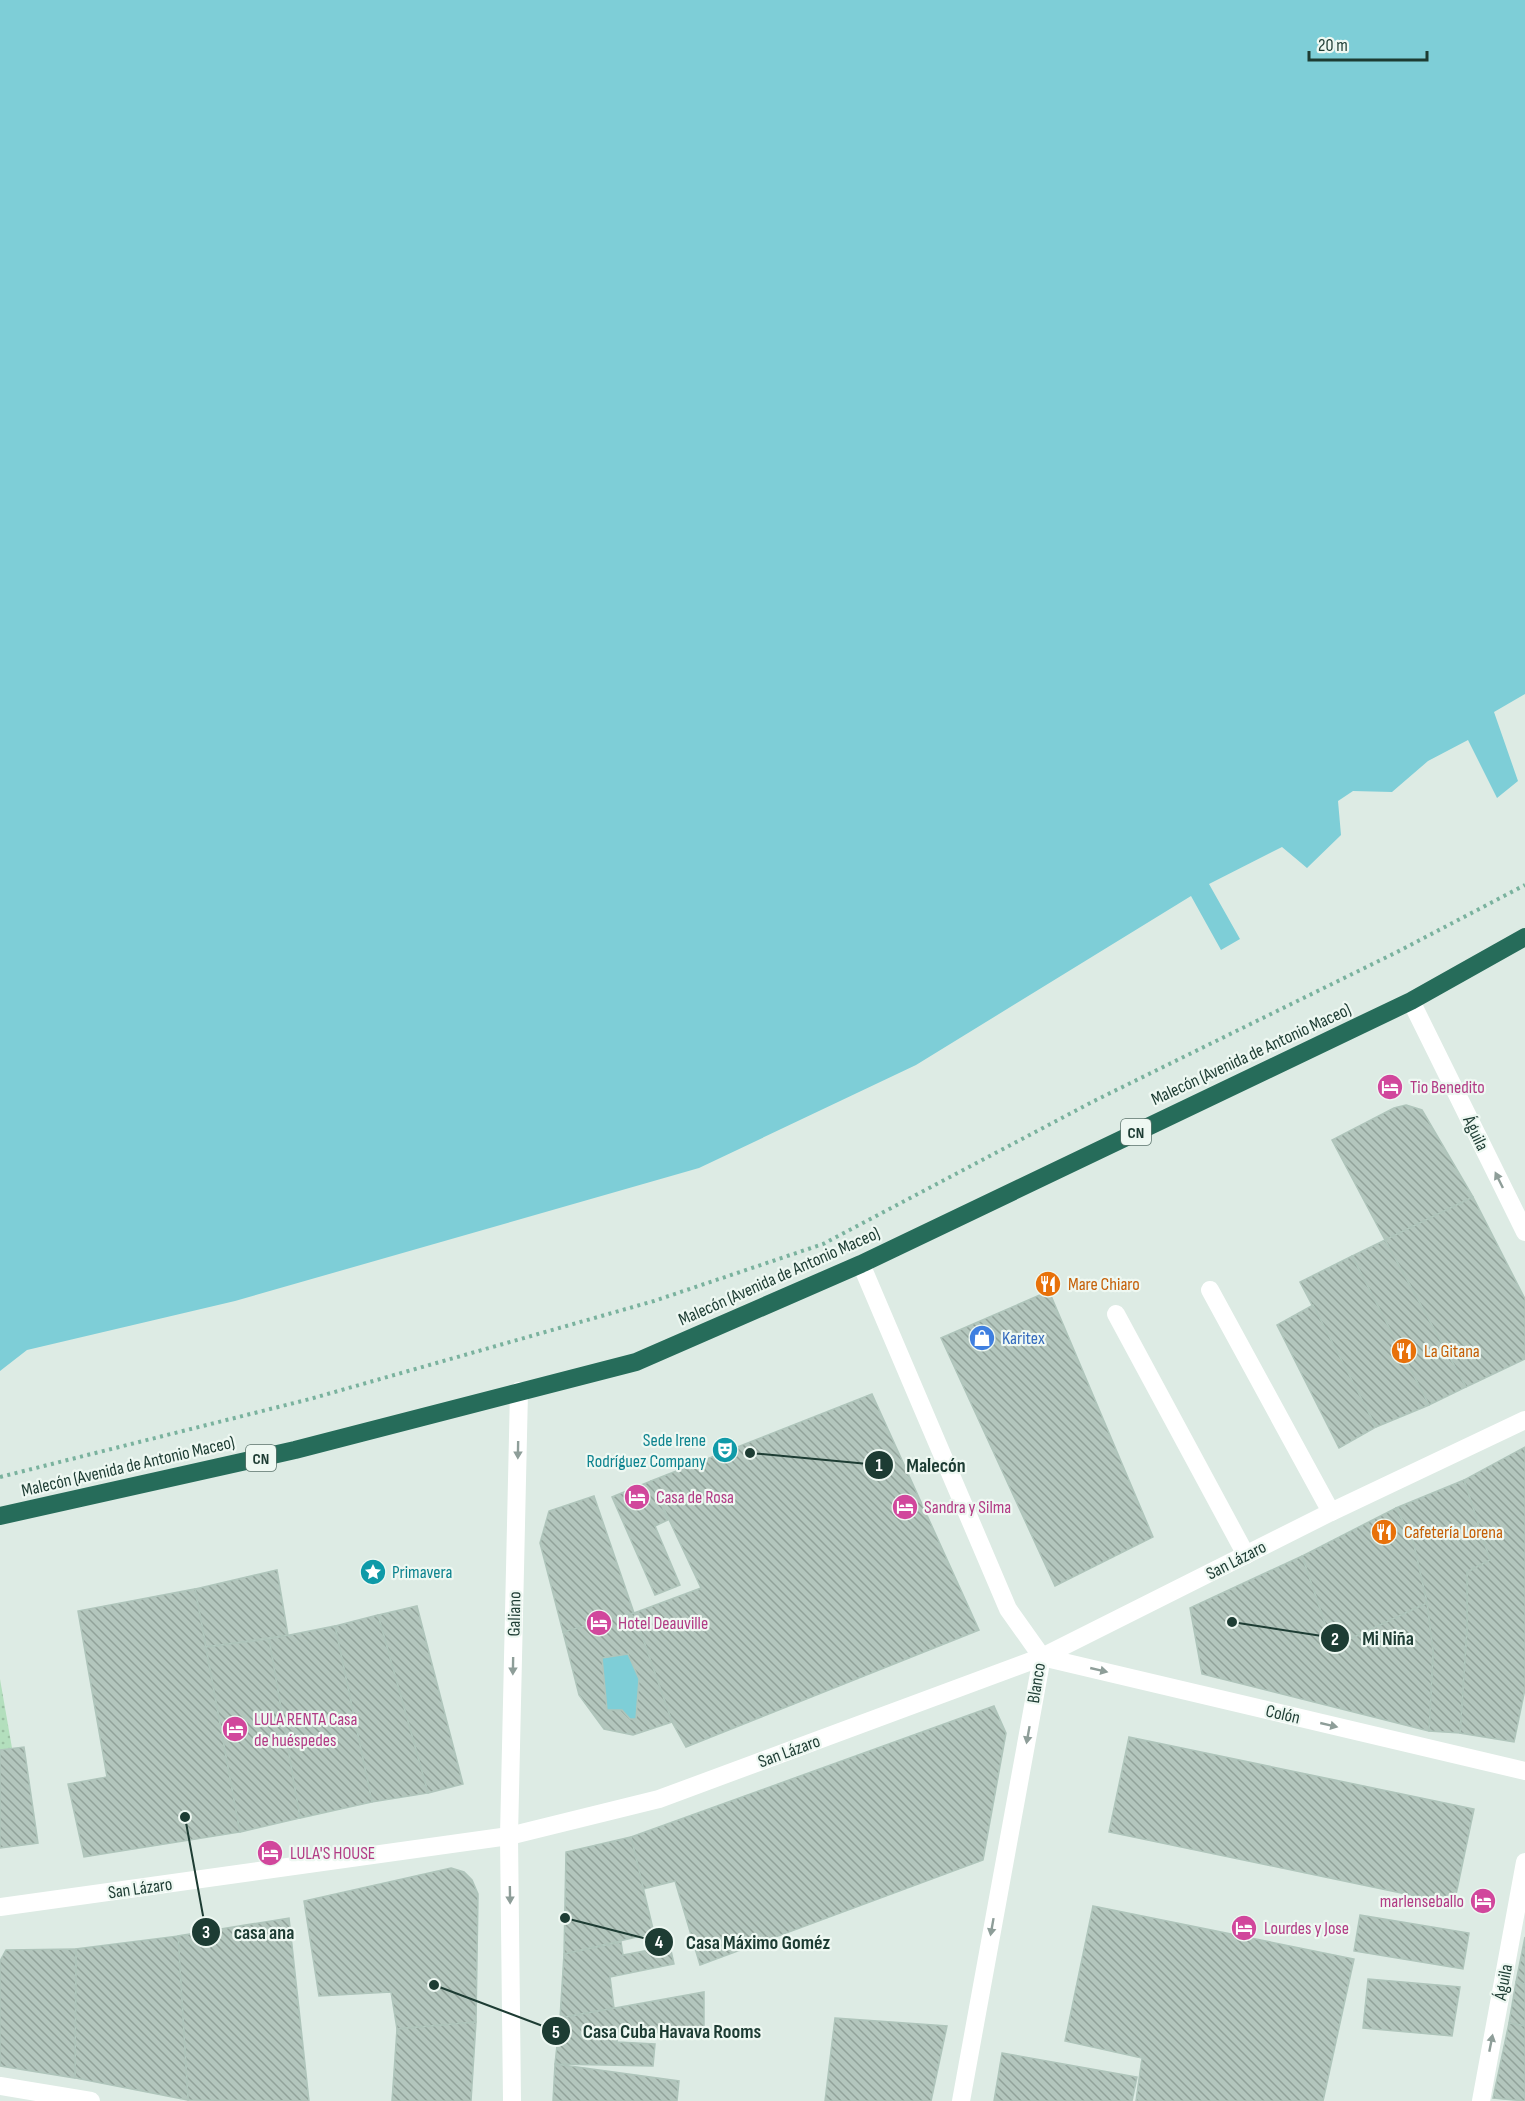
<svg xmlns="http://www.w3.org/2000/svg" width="1525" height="2101" viewBox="0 0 1525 2101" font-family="'Sofia Sans Condensed',sans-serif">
<defs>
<pattern id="grass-dots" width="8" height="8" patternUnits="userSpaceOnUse" patternTransform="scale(1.5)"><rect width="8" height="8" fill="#b3dfbd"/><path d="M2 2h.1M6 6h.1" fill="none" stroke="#9ac0a3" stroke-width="1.8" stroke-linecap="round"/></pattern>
<pattern id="building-back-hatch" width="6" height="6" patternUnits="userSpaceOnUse" patternTransform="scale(1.5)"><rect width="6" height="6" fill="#b3c6bd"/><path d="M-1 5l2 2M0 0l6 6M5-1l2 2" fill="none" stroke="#91a29a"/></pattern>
</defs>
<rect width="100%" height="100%" fill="#ddebe4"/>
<polygon fill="url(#grass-dots)" points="0,1679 12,1748 0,1750"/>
<g fill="#7eced7">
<polygon points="0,0 1525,0 1525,694 1494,712 1518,781 1497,798 1468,740 1428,761 1392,792 1353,791 1338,801 1341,835 1307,868 1282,847 1209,884 1240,939 1221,950 1191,896 916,1065 699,1168 235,1301 27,1350 0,1371"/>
<polygon points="628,1654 639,1679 636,1719 630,1719 622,1710 607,1710 602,1658"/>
</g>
<g fill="url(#building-back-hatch)" stroke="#afc5bb" stroke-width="1.5" fill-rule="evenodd">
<polygon points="1406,1105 1422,1110 1473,1197 1385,1240 1332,1140 1394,1108"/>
<polygon points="1473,1197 1525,1299 1525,1359 1466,1387 1385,1240"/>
<polygon points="1385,1240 1466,1387 1429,1405 1352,1256"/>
<polygon points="1352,1256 1429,1405 1376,1427 1300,1282"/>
<polygon points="1049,1291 1153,1537 1055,1586 941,1338"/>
<polygon points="1313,1305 1376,1427 1339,1448 1277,1325"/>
<polygon points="872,1394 979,1630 686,1747 672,1722 634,1613 701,1588 651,1481"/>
<polygon points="1525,1447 1525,1689 1514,1742 1460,1733 1467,1628 1467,1572 1490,1560 1464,1480"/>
<polygon points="1464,1480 1490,1560 1467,1572 1467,1628 1460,1733 1429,1731 1433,1652 1427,1603 1413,1541 1396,1508"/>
<polygon points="651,1481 668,1520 655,1526 680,1585 655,1595 612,1497"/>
<polygon points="594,1496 634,1613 563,1632 540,1543 549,1511"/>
<polygon points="1396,1508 1413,1541 1427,1603 1333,1647 1302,1556"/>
<polygon points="1302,1556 1333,1647 1427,1603 1433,1652 1429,1731 1202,1674 1190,1608"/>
<polygon points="277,1570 288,1635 206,1647 195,1589"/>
<polygon points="195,1589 240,1832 84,1857 68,1784 107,1777 78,1611"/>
<polygon points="417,1606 463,1784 428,1793 378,1615"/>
<path d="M 634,1613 L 672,1722 L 633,1735 L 604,1729 L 579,1695 L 563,1632 ZM 628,1654 L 639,1679 L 636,1719 L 630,1719 L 622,1710 L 607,1710 L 602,1658 Z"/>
<polygon points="378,1615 428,1793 372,1802 335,1626"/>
<polygon points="335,1626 372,1802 300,1818 269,1639"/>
<polygon points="269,1639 300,1818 240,1832 206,1647"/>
<polygon points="994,1706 1006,1733 983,1860 700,1965 675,1881 643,1889 631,1837"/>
<polygon points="1129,1737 1474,1809 1454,1904 1109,1832"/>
<polygon points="24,1747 38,1843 0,1848 0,1750"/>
<polygon points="631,1837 654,1933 564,1954 566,1852"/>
<polygon points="451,1868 464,1872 472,1880 478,1894 476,2022 397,2029 391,1992 319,1996 304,1901"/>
<polygon points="1093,1906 1354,1959 1323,2101 1136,2101 1142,2058 1065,2041"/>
<polygon points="1360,1915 1469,1933 1463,1969 1354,1951"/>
<polygon points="289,1918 309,2101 188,2100 178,1936"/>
<polygon points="178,1936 188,2100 75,2078 76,1949"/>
<polygon points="1525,1937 1525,1984 1516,1982"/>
<polygon points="621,1942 623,1955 670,1946 674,1964 610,1977 614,2008 560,2018 564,1954"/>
<polygon points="76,1949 75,2078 0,2066 0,1961 6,1950"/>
<polygon points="1368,1979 1460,1987 1452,2036 1363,2028"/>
<polygon points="1516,1982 1525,1984 1525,2026 1509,2023"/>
<polygon points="704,1992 704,2033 618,2032 617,2042 655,2044 653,2066 555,2064 560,2018"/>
<polygon points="835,2018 947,2026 931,2101 825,2101"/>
<polygon points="476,2022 471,2101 392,2101 397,2029"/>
<polygon points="1509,2023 1525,2026 1525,2101 1493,2098"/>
<polygon points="1002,2053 1137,2077 1132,2101 994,2101"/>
<polygon points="555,2064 679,2081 677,2101 553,2101"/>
</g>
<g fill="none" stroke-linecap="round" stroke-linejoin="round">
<polyline stroke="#7ab29e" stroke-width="4" stroke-dasharray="3 4.5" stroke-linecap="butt" points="0,1477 310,1399 654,1301 823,1244 1094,1101 1397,952 1525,885"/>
<g stroke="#fff" stroke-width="18">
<polyline points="1210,1290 1331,1512"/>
<polyline points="1116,1314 1246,1555"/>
</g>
<g stroke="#fff" stroke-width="18">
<polyline points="1411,1001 1525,1232"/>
<polyline points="861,1264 1008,1609 1042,1657 961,2101"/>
<polyline points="0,2086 91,2101"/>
<polyline points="1481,2101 1525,1862"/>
</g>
<g stroke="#fff" stroke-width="18">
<polyline points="1042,1657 1525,1771"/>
<polyline points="0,1907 509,1836 659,1799 1042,1657 1331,1512 1525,1420"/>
<polyline points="512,2101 509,1836 519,1391"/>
</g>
<polyline stroke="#266c5a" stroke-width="18" points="0,1516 295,1450 636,1362 861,1264 1411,1001 1525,937"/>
</g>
<defs><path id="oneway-solid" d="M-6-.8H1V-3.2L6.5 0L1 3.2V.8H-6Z" transform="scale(1.5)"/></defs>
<g fill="#8e9e99">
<use href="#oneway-solid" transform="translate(1499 1180) rotate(-116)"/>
<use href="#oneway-solid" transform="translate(518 1450) rotate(91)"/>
<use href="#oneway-solid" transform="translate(513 1666) rotate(91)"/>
<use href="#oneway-solid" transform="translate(1099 1670) rotate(13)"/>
<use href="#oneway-solid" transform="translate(1329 1725) rotate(13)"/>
<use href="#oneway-solid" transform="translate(1028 1735) rotate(100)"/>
<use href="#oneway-solid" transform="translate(510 1895) rotate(89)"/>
<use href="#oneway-solid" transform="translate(992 1927) rotate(100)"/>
<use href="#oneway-solid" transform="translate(1491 2043) rotate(-79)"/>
</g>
<defs>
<g id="hotel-disc" transform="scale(1.35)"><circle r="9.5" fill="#d1479c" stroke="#eef8f2"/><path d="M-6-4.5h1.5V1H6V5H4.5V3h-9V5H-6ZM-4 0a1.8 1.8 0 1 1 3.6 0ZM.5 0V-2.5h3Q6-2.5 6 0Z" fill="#fff"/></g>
<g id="restaurant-disc" transform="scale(1.35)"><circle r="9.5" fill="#e8710a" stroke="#eef8f2"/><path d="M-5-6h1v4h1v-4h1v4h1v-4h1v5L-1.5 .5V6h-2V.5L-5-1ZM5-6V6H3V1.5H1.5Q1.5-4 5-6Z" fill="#fff"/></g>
<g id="shop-disc" transform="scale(1.35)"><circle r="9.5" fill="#3f7fe0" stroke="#eef8f2"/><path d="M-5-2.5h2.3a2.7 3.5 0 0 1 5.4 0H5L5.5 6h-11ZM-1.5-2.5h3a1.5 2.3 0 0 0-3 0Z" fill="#fff"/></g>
<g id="theatre-disc" transform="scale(1.35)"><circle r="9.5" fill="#0f9aa8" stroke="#eef8f2"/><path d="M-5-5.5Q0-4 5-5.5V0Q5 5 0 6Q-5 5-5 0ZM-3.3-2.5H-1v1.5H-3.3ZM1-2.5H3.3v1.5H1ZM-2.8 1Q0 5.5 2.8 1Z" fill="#fff"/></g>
<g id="sight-disc" transform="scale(1.35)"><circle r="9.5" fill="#0f9aa8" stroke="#eef8f2"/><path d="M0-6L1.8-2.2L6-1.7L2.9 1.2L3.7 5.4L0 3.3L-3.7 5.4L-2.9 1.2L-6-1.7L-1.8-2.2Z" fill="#fff"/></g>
</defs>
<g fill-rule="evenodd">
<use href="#hotel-disc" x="1390" y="1087"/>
<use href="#restaurant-disc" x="1048" y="1284"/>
<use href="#shop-disc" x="982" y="1338"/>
<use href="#restaurant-disc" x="1404" y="1351"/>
<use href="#theatre-disc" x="725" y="1450"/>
<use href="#hotel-disc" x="637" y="1497"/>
<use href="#hotel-disc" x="905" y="1507"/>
<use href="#restaurant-disc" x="1384" y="1532"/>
<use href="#sight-disc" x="373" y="1572"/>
<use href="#hotel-disc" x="599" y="1623"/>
<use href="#hotel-disc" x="235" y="1729"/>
<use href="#hotel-disc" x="270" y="1853"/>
<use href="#hotel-disc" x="1483" y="1901"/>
<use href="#hotel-disc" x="1244" y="1928"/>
</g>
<g text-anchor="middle" stroke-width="4.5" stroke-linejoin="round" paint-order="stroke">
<g fill="#eef8f2" stroke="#5c746c" stroke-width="1.5">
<rect x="1121" y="1119" width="30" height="26" rx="4.5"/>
<rect x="246" y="1445" width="30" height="26" rx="4.5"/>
</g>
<g font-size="16" font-weight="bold" fill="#1d3c33">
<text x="1136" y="1138">CN</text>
<text x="261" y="1464">CN</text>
</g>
<g font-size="18" fill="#1d3c33" stroke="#eef8f2">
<text transform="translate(1251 1054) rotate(-25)" y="6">Malecón (Avenida de Antonio Maceo)</text>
<text transform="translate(1476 1133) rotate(64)" y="6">Águila</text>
<text transform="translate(779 1276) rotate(-24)" y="6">Malecón (Avenida de Antonio Maceo)</text>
<text transform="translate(128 1466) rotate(-13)" y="6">Malecón (Avenida de Antonio Maceo)</text>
<text transform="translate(1236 1560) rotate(-27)" y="6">San Lázaro</text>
<text transform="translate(514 1614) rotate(-89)" y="6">Galiano</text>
<text transform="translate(1036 1683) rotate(-81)" y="6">Blanco</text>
<text transform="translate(1283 1714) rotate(13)" y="6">Colón</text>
<text transform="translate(789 1751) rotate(-20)" y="6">San Lázaro</text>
<text transform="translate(140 1888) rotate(-8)" y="6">San Lázaro</text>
<text transform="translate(1503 1982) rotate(-79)" y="6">Águila</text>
</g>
<g font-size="18" fill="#b23c85" stroke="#eef8f2" text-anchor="start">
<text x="1410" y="1093">Tio Benedito</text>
<text x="656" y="1503">Casa de Rosa</text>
<text x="924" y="1513">Sandra y Silma</text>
<text x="618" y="1629">Hotel Deauville</text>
<text x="254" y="1725">LULA RENTA Casa<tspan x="254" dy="21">de huéspedes</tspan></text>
<text x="290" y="1859">LULA'S HOUSE</text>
<text x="1464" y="1907" text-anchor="end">marlenseballo</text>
<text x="1264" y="1934">Lourdes y Jose</text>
</g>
<g font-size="18" fill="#c56008" stroke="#eef8f2" text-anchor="start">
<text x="1068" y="1290">Mare Chiaro</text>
<text x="1424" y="1357">La Gitana</text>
<text x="1404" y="1538">Cafetería Lorena</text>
</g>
<g font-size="18" fill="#366cbe" stroke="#eef8f2" text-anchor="start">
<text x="1002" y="1344">Karitex</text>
</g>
<g font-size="18" fill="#0d838f" stroke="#eef8f2" text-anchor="end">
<text x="706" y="1446">Sede Irene<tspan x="706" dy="21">Rodríguez Company</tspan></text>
<text x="392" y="1578" text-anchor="start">Primavera</text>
</g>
</g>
<path fill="none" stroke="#1d3c33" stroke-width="2" d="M750 1453L879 1465M1232 1622L1335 1638M185 1817L206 1932M565 1918L659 1942M434 1985L556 2031"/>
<g fill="#1d3c33" stroke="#eef8f2" stroke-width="2">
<circle cx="750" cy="1453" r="6"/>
<circle cx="1232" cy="1622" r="6"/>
<circle cx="185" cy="1817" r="6"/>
<circle cx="565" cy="1918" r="6"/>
<circle cx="434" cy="1985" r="6"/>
<circle cx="879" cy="1465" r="15"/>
<circle cx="1335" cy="1638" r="15"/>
<circle cx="206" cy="1932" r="15"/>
<circle cx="659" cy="1942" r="15"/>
<circle cx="556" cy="2031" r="15"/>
</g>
<g font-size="18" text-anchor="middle" font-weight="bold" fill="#fff">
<text x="879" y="1471">1</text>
<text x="1335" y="1645">2</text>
<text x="206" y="1938">3</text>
<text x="659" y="1948">4</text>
<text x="556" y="2038">5</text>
</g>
<g font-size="20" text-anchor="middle" font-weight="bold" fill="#1d3c33" stroke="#eef8f2" stroke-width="4.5" stroke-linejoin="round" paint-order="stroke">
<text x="936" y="1472">Malecón</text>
<text x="1388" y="1645">Mi Niña</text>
<text x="264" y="1939">casa ana</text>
<text x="758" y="1949">Casa Máximo Goméz</text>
<text x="672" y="2038">Casa Cuba Havava Rooms</text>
</g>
<path d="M1309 51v9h118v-9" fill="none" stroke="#1d3c33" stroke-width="3"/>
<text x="1318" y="51" font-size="18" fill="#1d3c33" stroke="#eef8f2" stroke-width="4.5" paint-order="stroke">20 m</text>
</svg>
